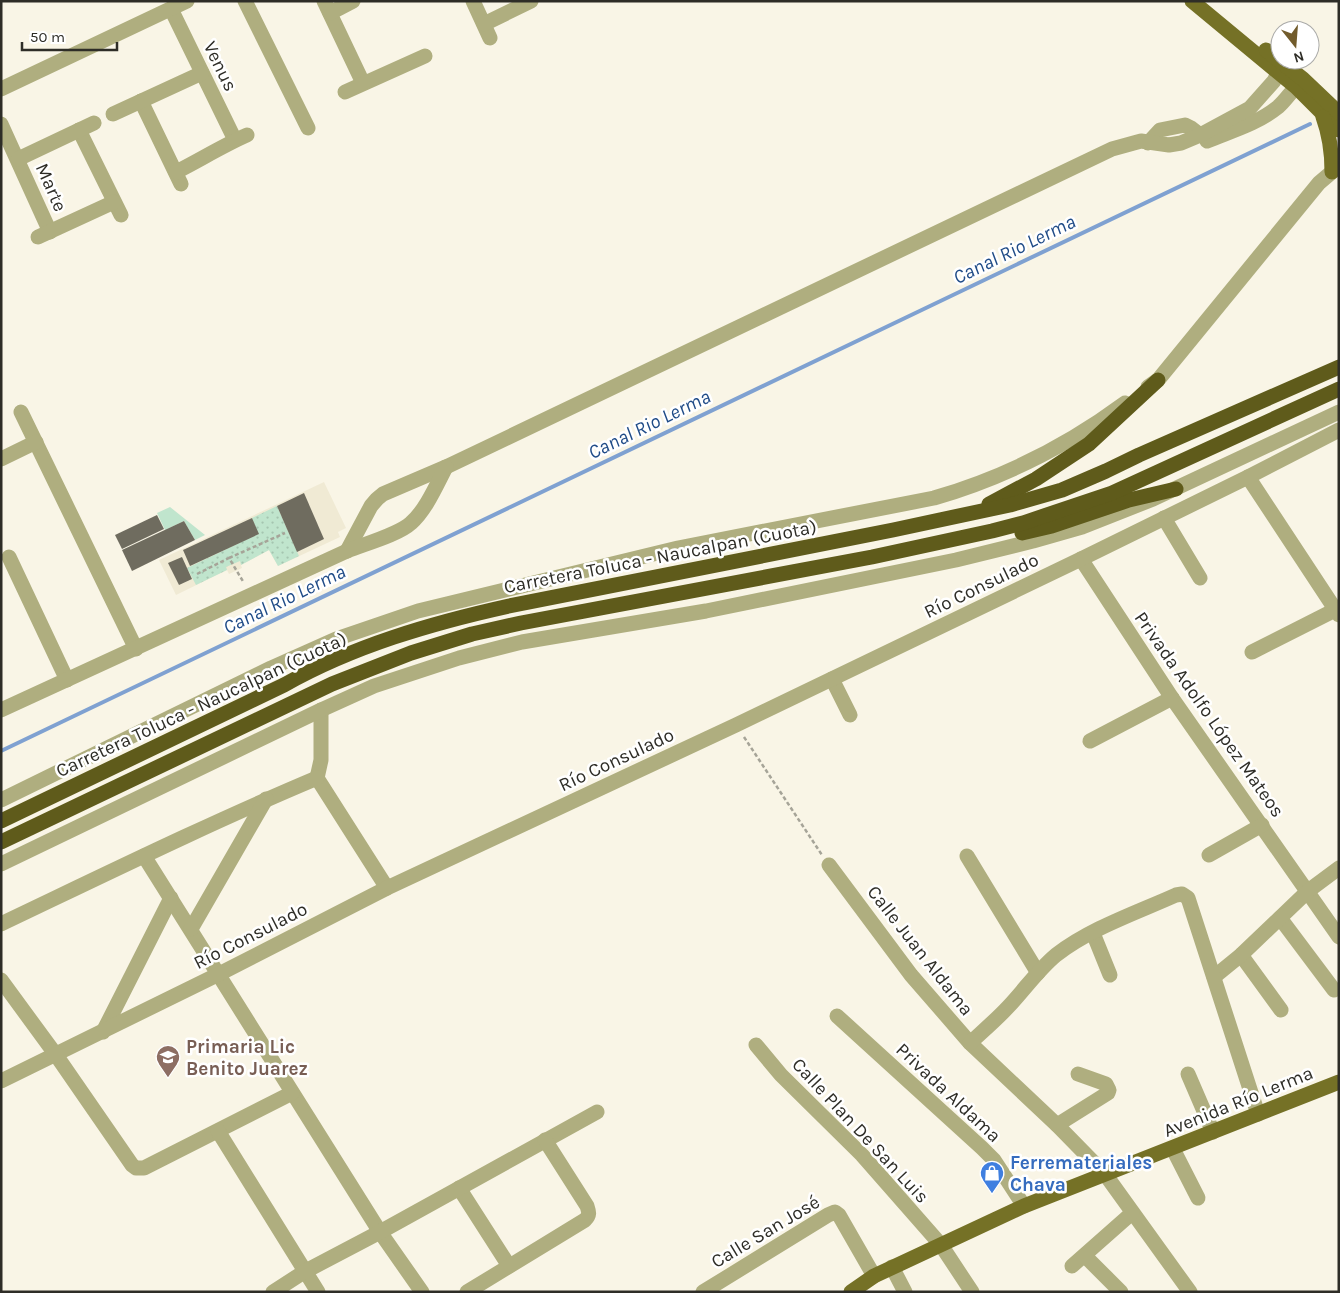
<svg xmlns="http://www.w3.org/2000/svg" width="1340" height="1293" viewBox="0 0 1340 1293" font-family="Karla,sans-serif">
<defs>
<pattern id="park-dots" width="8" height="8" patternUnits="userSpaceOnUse" patternTransform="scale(1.25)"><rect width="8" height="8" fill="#c0e5cd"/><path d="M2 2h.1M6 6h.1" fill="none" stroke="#a5c5b0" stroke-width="1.8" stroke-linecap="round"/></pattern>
</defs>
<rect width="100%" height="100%" fill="#f9f5e6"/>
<polygon fill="#f0ead4" points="324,482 346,528 338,532 340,537 278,566 269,550 241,565 242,568 229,574 227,570 176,595 159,560"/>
<polygon fill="#c0e5cd" points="170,507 205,535 195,540 184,521 165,530 157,513"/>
<polygon fill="url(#park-dots)" points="277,506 299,556 278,566 269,550 241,565 240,561 226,567 227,570 196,585 187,568 258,534 252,518"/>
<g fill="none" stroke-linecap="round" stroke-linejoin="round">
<polyline stroke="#7fa1d1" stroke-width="4" points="1,751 1310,124"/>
</g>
<g fill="#6f6c5f">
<polygon points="304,493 324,539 297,552 277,506"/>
<polygon points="157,515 164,529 122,549 115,535"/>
<polygon points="252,518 259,534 190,566 183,550"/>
<polygon points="184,521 195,540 132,571 122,550"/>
<polygon points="182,557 192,579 179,585 168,563"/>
</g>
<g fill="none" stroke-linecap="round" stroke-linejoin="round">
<g stroke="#a6a498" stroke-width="2.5" stroke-dasharray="4 2.5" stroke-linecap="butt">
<polyline points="229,558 285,533"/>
<polyline points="197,574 229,558 244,583"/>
<polyline points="744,737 822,855"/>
</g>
<g stroke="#afae7f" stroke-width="15">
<polyline points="245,1 308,128"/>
<polyline points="324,1 363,83"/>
<polyline points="473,1 490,38"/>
<polyline points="171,9 235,140"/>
<polyline points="330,13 353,1"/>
<polyline points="484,24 531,1"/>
<polyline points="1,89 187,1"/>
<polyline points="345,92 425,56"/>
<polyline points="141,101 181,184"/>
<polyline points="113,114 202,73"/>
<polyline points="1,124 50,232"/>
<polyline points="79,130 121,215"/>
<path d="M 1207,141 C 1231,131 1257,124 1278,107 C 1285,101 1290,93 1296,87"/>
<polyline points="1148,143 1160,130 1185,125 1191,128 1200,135"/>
<polyline points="18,159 94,123"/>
<path d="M 176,172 C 200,160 222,146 247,135"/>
<polyline points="38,237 114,202"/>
<polyline points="1148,387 1158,380 1319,183 1339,166"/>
<polyline points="21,412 136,649"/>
<polyline points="1,459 36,442"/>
<polyline points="1248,477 1339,615"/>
<polyline points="1164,518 1200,578"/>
<polyline points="347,551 371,506 377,499 383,494 446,467 1112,149 1141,141 1169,145 1181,143 1200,135 1250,108 1274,81 1278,73"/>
<polyline points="9,557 67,680"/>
<polyline points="1081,559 1172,698 1339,937"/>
<polyline points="1252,652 1335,610"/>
<polyline points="832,679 850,715"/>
<path d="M 1,710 L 347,551 C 364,544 398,535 411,523 C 426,510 437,484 446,467"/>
<polyline points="321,710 321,760 317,778 387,888"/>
<polyline points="1090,741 1172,698"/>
<path d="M 1,800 L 271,668 L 336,639 L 418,611 L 678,548 L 934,498 C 1003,478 1067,446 1125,403"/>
<polyline points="1209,855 1262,825"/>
<polyline points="144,856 380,1232 422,1292"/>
<polyline points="967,856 1038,973"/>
<polyline points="1,864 321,710 374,686 459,658 522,642 706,611 956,560 1033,541 1082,527 1153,499 1339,412"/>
<polyline points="829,865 911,975 970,1043 1057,1125 1105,1174 1190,1292"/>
<polyline points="1280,918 1334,990"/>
<path d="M 1,924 C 106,874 210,823 317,778"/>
<polyline points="191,929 266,799"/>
<polyline points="1093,933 1110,975"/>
<polyline points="1241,955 1281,1010"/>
<polyline points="1214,977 1241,955 1308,891 1339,868"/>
<polyline points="1,980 56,1055 132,1165 136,1168 144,1168 292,1093"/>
<polyline points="837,1016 982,1148 994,1160 1024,1206"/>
<polyline points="103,1032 171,898"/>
<path d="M 970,1043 C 983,1031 997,1019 1009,1006 C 1025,989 1038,970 1056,955 C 1091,928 1136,913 1176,895 L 1182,894 L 1188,898 L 1258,1114"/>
<polyline points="756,1045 781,1075 862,1155 941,1245 972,1292"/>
<polyline points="1188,1074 1213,1132"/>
<polyline points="1,1081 219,974 387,888 736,725 1081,559 1248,477 1339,430"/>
<polyline points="1057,1125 1108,1093 1109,1090 1106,1084 1078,1074"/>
<polyline points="218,1131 318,1292"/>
<polyline points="1173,1149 1198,1198"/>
<polyline points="459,1188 509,1266"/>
<polyline points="1085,1256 1121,1292"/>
<polyline points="1072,1266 1132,1213"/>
<polyline points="892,1267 905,1292"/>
<polyline points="273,1292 304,1272 380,1232 597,1112"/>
<path d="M 467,1292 L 585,1220 C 590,1215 589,1212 587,1206 L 545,1140"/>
<polyline points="703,1292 828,1215 835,1212 839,1215 874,1276"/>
</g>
<g stroke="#757126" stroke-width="15">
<polyline points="1192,1 1296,87 1339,130"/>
<polyline points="1266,50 1303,79 1339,113"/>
<path d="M 1323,117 C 1330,136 1332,153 1332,172"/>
<polyline points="851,1292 874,1276 1024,1206 1339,1082"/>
</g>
<g stroke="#5f5b1b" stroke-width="15">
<polyline points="989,504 1036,479 1089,444 1158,380"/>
<polyline points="1022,533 1052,526 1129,500 1176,489"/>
<path d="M 1,821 L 284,685 C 353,646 432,623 509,606 L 893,530 L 1010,505 L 1062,490 L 1106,471 L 1139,455 L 1339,367"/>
<polyline points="1,842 332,684 411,653 472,634 521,623 872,557 992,531 1023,523 1112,493 1339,389"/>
</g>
</g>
<defs>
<g id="school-pin" transform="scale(1.25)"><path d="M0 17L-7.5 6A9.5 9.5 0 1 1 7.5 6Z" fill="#8d6e63" stroke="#fff"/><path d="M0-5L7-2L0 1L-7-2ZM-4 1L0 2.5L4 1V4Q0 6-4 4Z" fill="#fff"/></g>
<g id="shop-pin" transform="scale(1.25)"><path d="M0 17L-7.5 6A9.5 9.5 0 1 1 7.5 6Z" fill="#3f7fe0" stroke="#fff"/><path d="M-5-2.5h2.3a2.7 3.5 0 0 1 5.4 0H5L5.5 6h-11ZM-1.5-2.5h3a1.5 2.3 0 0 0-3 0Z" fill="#fff"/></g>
</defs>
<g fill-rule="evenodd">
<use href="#school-pin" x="168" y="1057"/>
<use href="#shop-pin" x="992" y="1173"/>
</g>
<g text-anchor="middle" stroke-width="5" stroke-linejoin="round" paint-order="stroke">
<g font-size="19" fill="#2e2d27" stroke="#fff">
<text transform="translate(221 66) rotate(64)" y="7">Venus</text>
<text transform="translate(52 187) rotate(66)" y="7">Marte</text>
<text transform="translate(660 556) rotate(-11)" y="7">Carretera Toluca - Naucalpan (Cuota)</text>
<text transform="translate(981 585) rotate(-26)" y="7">Río Consulado</text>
<text transform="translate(201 704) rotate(-25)" y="7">Carretera Toluca - Naucalpan (Cuota)</text>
<text transform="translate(1210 714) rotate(55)" y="7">Privada Adolfo López Mateos</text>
<text transform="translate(616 759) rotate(-25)" y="7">Río Consulado</text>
<text transform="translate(250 935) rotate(-27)" y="7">Río Consulado</text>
<text transform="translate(921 950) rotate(52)" y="7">Calle Juan Aldama</text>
<text transform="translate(949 1092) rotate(43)" y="7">Privada Aldama</text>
<text transform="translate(1238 1101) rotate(-22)" y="7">Avenida Río Lerma</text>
<text transform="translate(861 1130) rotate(47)" y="7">Calle Plan De San Luis</text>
<text transform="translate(765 1231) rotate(-31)" y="7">Calle San José</text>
</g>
<g font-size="19" font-weight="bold" fill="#785e54" stroke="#fff" text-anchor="start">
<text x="186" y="1053">Primaria Lic<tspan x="186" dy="22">Benito Juarez</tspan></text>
</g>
<g font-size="19" font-weight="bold" fill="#366cbe" stroke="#fff" text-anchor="start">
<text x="1010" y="1169">Ferremateriales<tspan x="1010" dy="22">Chava</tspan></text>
</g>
<g font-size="20" font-style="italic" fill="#1f4b87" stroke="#fff">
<text transform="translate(1014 249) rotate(-26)" y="7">Canal Rio Lerma</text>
<text transform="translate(649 424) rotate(-26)" y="7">Canal Rio Lerma</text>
<text transform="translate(284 599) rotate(-26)" y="7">Canal Rio Lerma</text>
</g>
</g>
<rect width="1340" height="1293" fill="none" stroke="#2e2d27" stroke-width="5"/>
<g transform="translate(1295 45) rotate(163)"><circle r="24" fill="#ffffff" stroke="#ababa9"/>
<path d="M0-4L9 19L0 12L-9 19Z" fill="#725c2c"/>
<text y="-8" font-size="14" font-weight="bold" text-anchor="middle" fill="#2e2d27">N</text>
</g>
<path d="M22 42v8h95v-8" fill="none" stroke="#2e2d27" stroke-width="2.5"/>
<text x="30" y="42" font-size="15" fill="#2e2d27" stroke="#ffffff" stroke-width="4" paint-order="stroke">50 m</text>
</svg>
